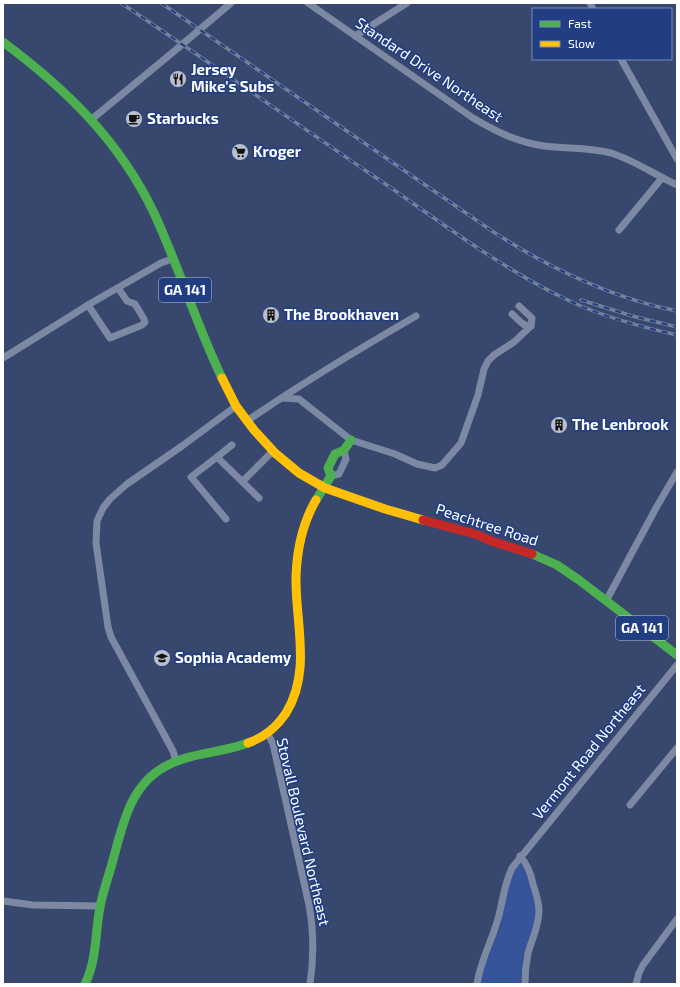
<svg xmlns="http://www.w3.org/2000/svg" width="680" height="987" viewBox="0 0 680 987" font-family="'Exo 2',sans-serif">
<rect width="100%" height="100%" fill="#37476d"/>
<polygon fill="#355499" points="520,864 522,865 527,876 536,905 534,926 523,959 521,984 480,984 482,974 500,927 507,882 512,872"/>
<g fill="none" stroke-linecap="round" stroke-linejoin="round">
<g stroke="#7d88a3" stroke-width="7">
<path d="M 308,3 L 473,118 C 497,132 517,142 544,146 C 566,149 589,147 611,153 C 634,160 655,175 677,185"/>
<polyline points="590,3 593,9"/>
<polyline points="355,36 407,3"/>
<polyline points="621,59 677,159"/>
<polyline points="92,119 172,53 231,3"/>
<polyline points="619,230 662,178"/>
<polyline points="88,305 110,338 142,325 145,322 144,319 135,304 127,301 118,288"/>
<path d="M 512,314 C 518,319 523,327 531,326"/>
<polyline points="3,358 93,302 161,263 172,259"/>
<polyline points="282,398 299,399 351,440 395,454 417,464 435,468 442,465 461,443 478,395 484,369 488,361 494,355 514,342 531,326 532,318 519,306"/>
<path d="M 247,421 C 302,383 359,349 416,316"/>
<polyline points="232,445 217,457 259,498"/>
<polyline points="217,457 191,477 226,519"/>
<polyline points="331,476 339,474 346,459 344,450"/>
<polyline points="243,481 273,451"/>
<polyline points="606,601 656,508 677,472"/>
<path d="M 268,734 L 273,744 L 309,905 C 314,932 314,957 310,984"/>
<polyline points="176,761 173,751 111,637 108,627 96,543 97,521 103,508 110,499 127,484 182,446 236,406"/>
<polyline points="630,805 677,748"/>
<path d="M 520,856 C 527,864 531,874 533,884 C 536,893 539,902 539,911 C 539,926 532,939 528,953 C 526,963 525,974 525,984"/>
<polyline points="3,901 33,905 100,906"/>
<path d="M 477,984 C 480,962 491,943 497,922 C 503,903 503,887 512,868 L 677,665"/>
<polyline points="636,984 639,973 643,965 677,919"/>
</g>
<g stroke="#4caf50" stroke-width="9">
<path d="M 3,42 C 66,89 119,140 154,213 C 179,267 196,324 222,378"/>
<polyline points="316,500 331,476 328,468 335,454 344,450 351,440"/>
<polyline points="532,554 557,565 579,580 677,655"/>
<path d="M 85,984 C 97,960 95,933 100,907 C 103,891 109,875 113,860 C 123,824 130,785 166,766 C 192,752 222,753 248,743"/>
</g>
<g stroke="#ffc107" stroke-width="9">
<polyline points="222,378 236,406 254,430 275,453 299,473 325,488 385,509 423,520"/>
<path d="M 248,743 C 265,737 276,728 286,713 C 312,671 295,622 296,576 C 297,549 302,524 316,500"/>
</g>
<polyline stroke="#c62828" stroke-width="9" points="423,520 478,535 491,541 532,554"/>
<g stroke="#737f9b" stroke-width="3.5">
<g id="rail">
<path d="M 121,3 C 206,60 290,119 375,177 C 440,221 502,270 574,303 C 607,318 642,327 677,335"/>
<path d="M 161,3 L 495,233 C 551,269 612,298 677,311"/>
<polyline points="581,300 632,316 677,327"/>
</g>
</g>
<use href="#rail" stroke="#213e83" stroke-width="2" stroke-dasharray="6" stroke-linecap="butt"/>
</g>
<defs>
<g id="restaurant-disc" transform="scale(0.9)"><circle r="9.5" fill="#b9bfcc" stroke="#213e83"/><path d="M-5-6h1v4h1v-4h1v4h1v-4h1v5L-1.5 .5V6h-2V.5L-5-1ZM5-6V6H3V1.5H1.5Q1.5-4 5-6Z" fill="#111"/></g>
<g id="cafe-disc" transform="scale(0.9)"><circle r="9.5" fill="#b9bfcc" stroke="#213e83"/><path d="M-5.5-4.5H6V0H3Q3 3.5 0 3.5H-2.5Q-5.5 3.5-5.5 0ZM3-3.2v2h1.7v-2ZM-6 4.5H4V6H-6Z" fill="#111"/></g>
<g id="supermarket-disc" transform="scale(0.9)"><circle r="9.5" fill="#b9bfcc" stroke="#213e83"/><path d="M-6-5.5h2.5l.6 2H6L4.5 2H-2.5L-4.4-4H-6ZM-1.5 3.2a1.3 1.3 0 1 0 .1 0ZM3 3.2a1.3 1.3 0 1 0 .1 0Z" fill="#111"/></g>
<g id="building-disc" transform="scale(0.9)"><circle r="9.5" fill="#b9bfcc" stroke="#213e83"/><path d="M-4-6H4V6H1V3H-1V6H-4ZM-2.5-4.3h1.7v1.8h-1.7ZM.8-4.3h1.7v1.8H.8ZM-2.5-1h1.7V.8h-1.7ZM.8-1h1.7V.8H.8Z" fill="#111"/></g>
<g id="school-disc" transform="scale(0.9)"><circle r="9.5" fill="#b9bfcc" stroke="#213e83"/><path d="M0-5L7-2L0 1L-7-2ZM-4 1L0 2.5L4 1V4Q0 6-4 4Z" fill="#111"/></g>
</defs>
<g fill-rule="evenodd">
<use href="#restaurant-disc" x="178" y="79"/>
<use href="#cafe-disc" x="134" y="119"/>
<use href="#supermarket-disc" x="240" y="152"/>
<use href="#building-disc" x="271" y="315"/>
<use href="#building-disc" x="559" y="425"/>
<use href="#school-disc" x="162" y="658"/>
</g>
<g text-anchor="middle" stroke-width="3" stroke-linejoin="round" paint-order="stroke">
<g fill="#213e83" stroke="#bcc5da" stroke-width="1">
<rect x="159" y="278" width="52" height="24" rx="3"/>
<rect x="616" y="616" width="52" height="24" rx="3"/>
</g>
<g font-size="14" font-weight="bold" fill="#fff">
<text x="185" y="295">GA 141</text>
<text x="642" y="633">GA 141</text>
</g>
<g font-size="15" font-weight="bold" fill="#fff" stroke="#213e83" text-anchor="start">
<text x="191" y="75">Jersey<tspan x="191" dy="17">Mike's Subs</tspan></text>
<text x="147" y="124">Starbucks</text>
<text x="253" y="157">Kroger</text>
<text x="284" y="320">The Brookhaven</text>
<text x="572" y="430">The Lenbrook</text>
<text x="175" y="663">Sophia Academy</text>
</g>
<g font-size="15" fill="#fff" stroke="#213e83">
<text transform="translate(429 70) rotate(34)" y="5">Standard Drive Northeast</text>
<text transform="translate(487 525) rotate(18)" y="5">Peachtree Road</text>
<text transform="translate(589 752) rotate(-51)" y="5">Vermont Road Northeast</text>
<text transform="translate(303 832) rotate(77)" y="5">Stovall Boulevard Northeast</text>
</g>
</g>
<rect width="680" height="987" fill="none" stroke="#ffffff" stroke-width="8"/>
<rect x="532" y="8" width="140" height="52" fill="#213e83" stroke="#7a8bb5"/>
<rect x="540" y="21" width="20" height="6" fill="#4caf50" stroke="#7a8bb5"/>
<text x="568" y="28" font-size="12" fill="#ffffff">Fast</text>
<rect x="540" y="41" width="20" height="6" fill="#ffc107" stroke="#7a8bb5"/>
<text x="568" y="48" font-size="12" fill="#ffffff">Slow</text>
</svg>
